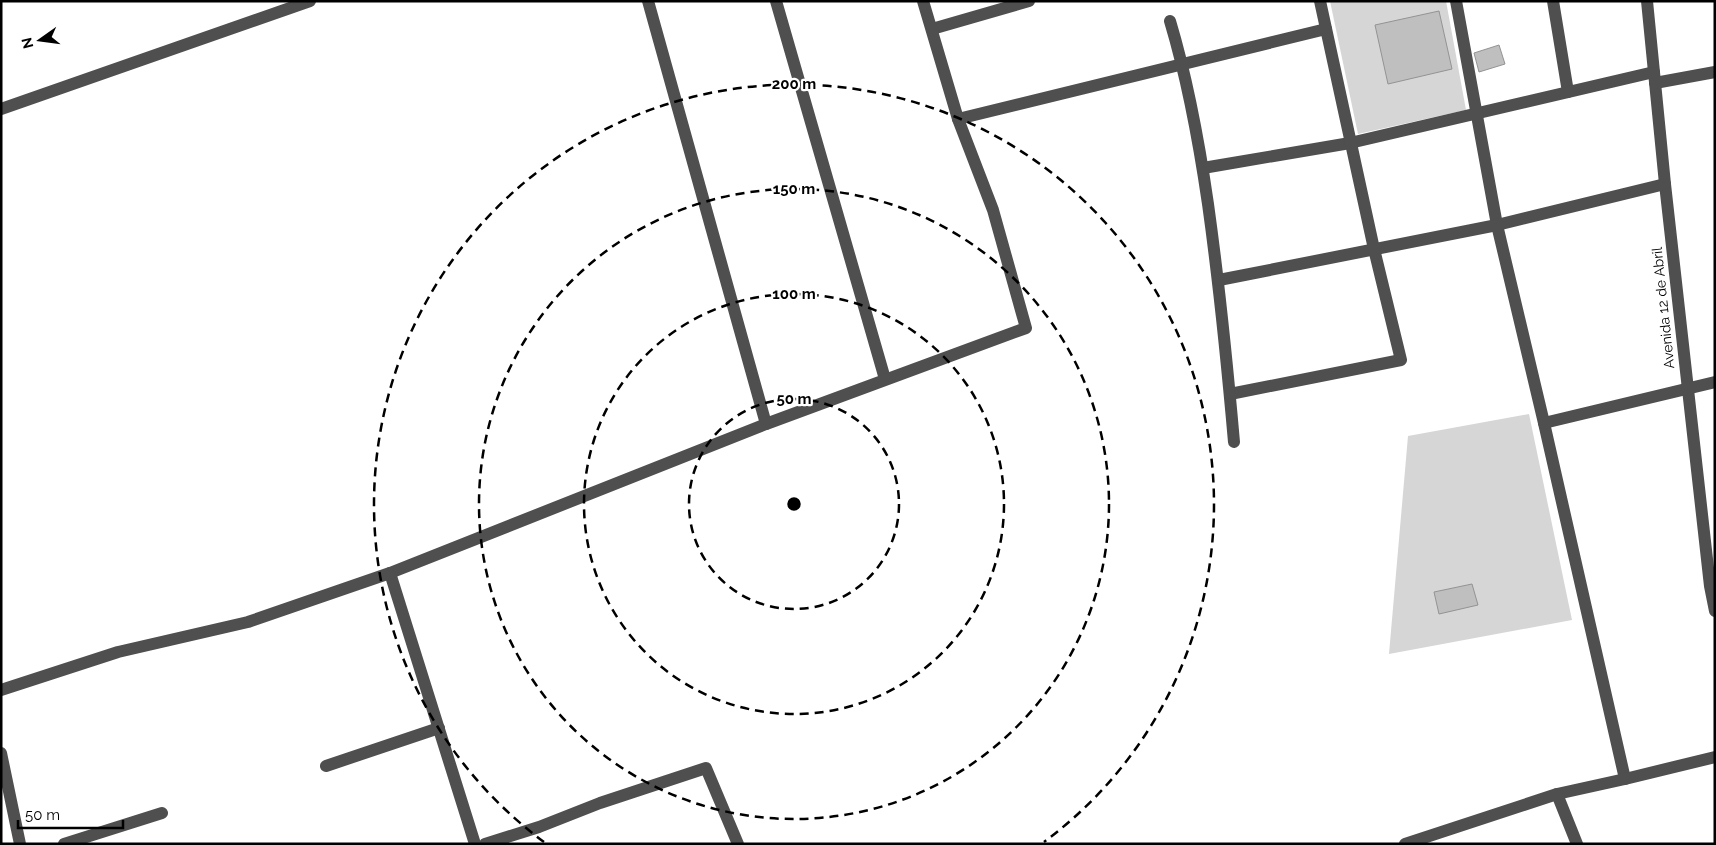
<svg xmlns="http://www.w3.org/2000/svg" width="1716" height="845" viewBox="0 0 1716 845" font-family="Raleway,sans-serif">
<rect width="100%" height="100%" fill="#fff"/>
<g fill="#d6d6d6">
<polygon points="1330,1 1446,1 1466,110 1358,134"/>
<polygon points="1529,414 1572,620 1389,654 1408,436"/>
</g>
<g fill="#bfbfbf" stroke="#939393">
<polygon points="1439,11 1452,69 1388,84 1375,25"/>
<polygon points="1499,45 1505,64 1479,72 1474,53"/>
<polygon points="1472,584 1478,605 1439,614 1434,592"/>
</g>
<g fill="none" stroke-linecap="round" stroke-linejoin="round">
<g stroke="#4f4f4f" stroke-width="12">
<polyline points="648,1 766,424"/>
<polyline points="776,1 885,379"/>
<polyline points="1456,1 1497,225 1544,423 1625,779"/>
<polyline points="1553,1 1568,92"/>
<polyline points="1647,1 1665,184 1710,586 1715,611"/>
<path d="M 1170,21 C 1188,81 1199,142 1208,204 C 1219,283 1227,362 1234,442"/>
<polyline points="932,29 1029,1"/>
<polyline points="1655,83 1715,72"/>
<polyline points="1,109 310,1"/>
<polyline points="958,119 1326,29"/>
<polyline points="1203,168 1350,143 1654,72"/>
<polyline points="1219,280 1497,225 1665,184"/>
<polyline points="1230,394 1401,360 1374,249 1320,1"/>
<polyline points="1544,423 1715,382"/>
<polyline points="390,573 475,844"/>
<polyline points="1,690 118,652 248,622 390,573 766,424 1026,328 993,210 958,119 923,1"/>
<polyline points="1,753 20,844"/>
<polyline points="326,766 439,728"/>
<polyline points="1557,794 1577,844"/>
<polyline points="64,844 162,813"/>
<polyline points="485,844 539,827 600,803 706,768 738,844"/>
<polyline points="1405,844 1557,794 1625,779 1715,757"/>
</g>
</g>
<g fill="none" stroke="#000" stroke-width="2.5" stroke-dasharray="9 6">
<circle cx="794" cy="504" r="105"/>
<circle cx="794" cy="504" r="210"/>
<circle cx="794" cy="504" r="315"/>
<path d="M544 842A420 420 0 1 1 1044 842"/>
</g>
<g text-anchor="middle" stroke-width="4.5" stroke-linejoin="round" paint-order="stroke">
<g font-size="14" fill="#000" stroke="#fff">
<text transform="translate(1663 308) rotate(-96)" y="5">Avenida 12 de Abril</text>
</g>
</g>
<circle cx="794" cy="504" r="8" fill="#000" stroke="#fff" stroke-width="2.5"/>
<g font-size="15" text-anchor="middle" font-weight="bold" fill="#000" stroke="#fff" stroke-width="4.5" stroke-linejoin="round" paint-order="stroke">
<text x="794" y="89">200 m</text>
<text x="794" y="194">150 m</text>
<text x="794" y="299">100 m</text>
<text x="794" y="404">50 m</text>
</g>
<rect width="1716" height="845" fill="none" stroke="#000000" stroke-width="5"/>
<g transform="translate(40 40) rotate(256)" stroke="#ffffff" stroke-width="4" paint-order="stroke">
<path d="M0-4L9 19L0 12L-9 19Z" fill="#000000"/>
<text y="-8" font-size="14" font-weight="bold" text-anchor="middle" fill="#000000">N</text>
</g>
<path d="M18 820v8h105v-8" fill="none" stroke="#000000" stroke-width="2.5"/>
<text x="25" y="820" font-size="15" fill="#000000" stroke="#ffffff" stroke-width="4" paint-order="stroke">50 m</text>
</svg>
